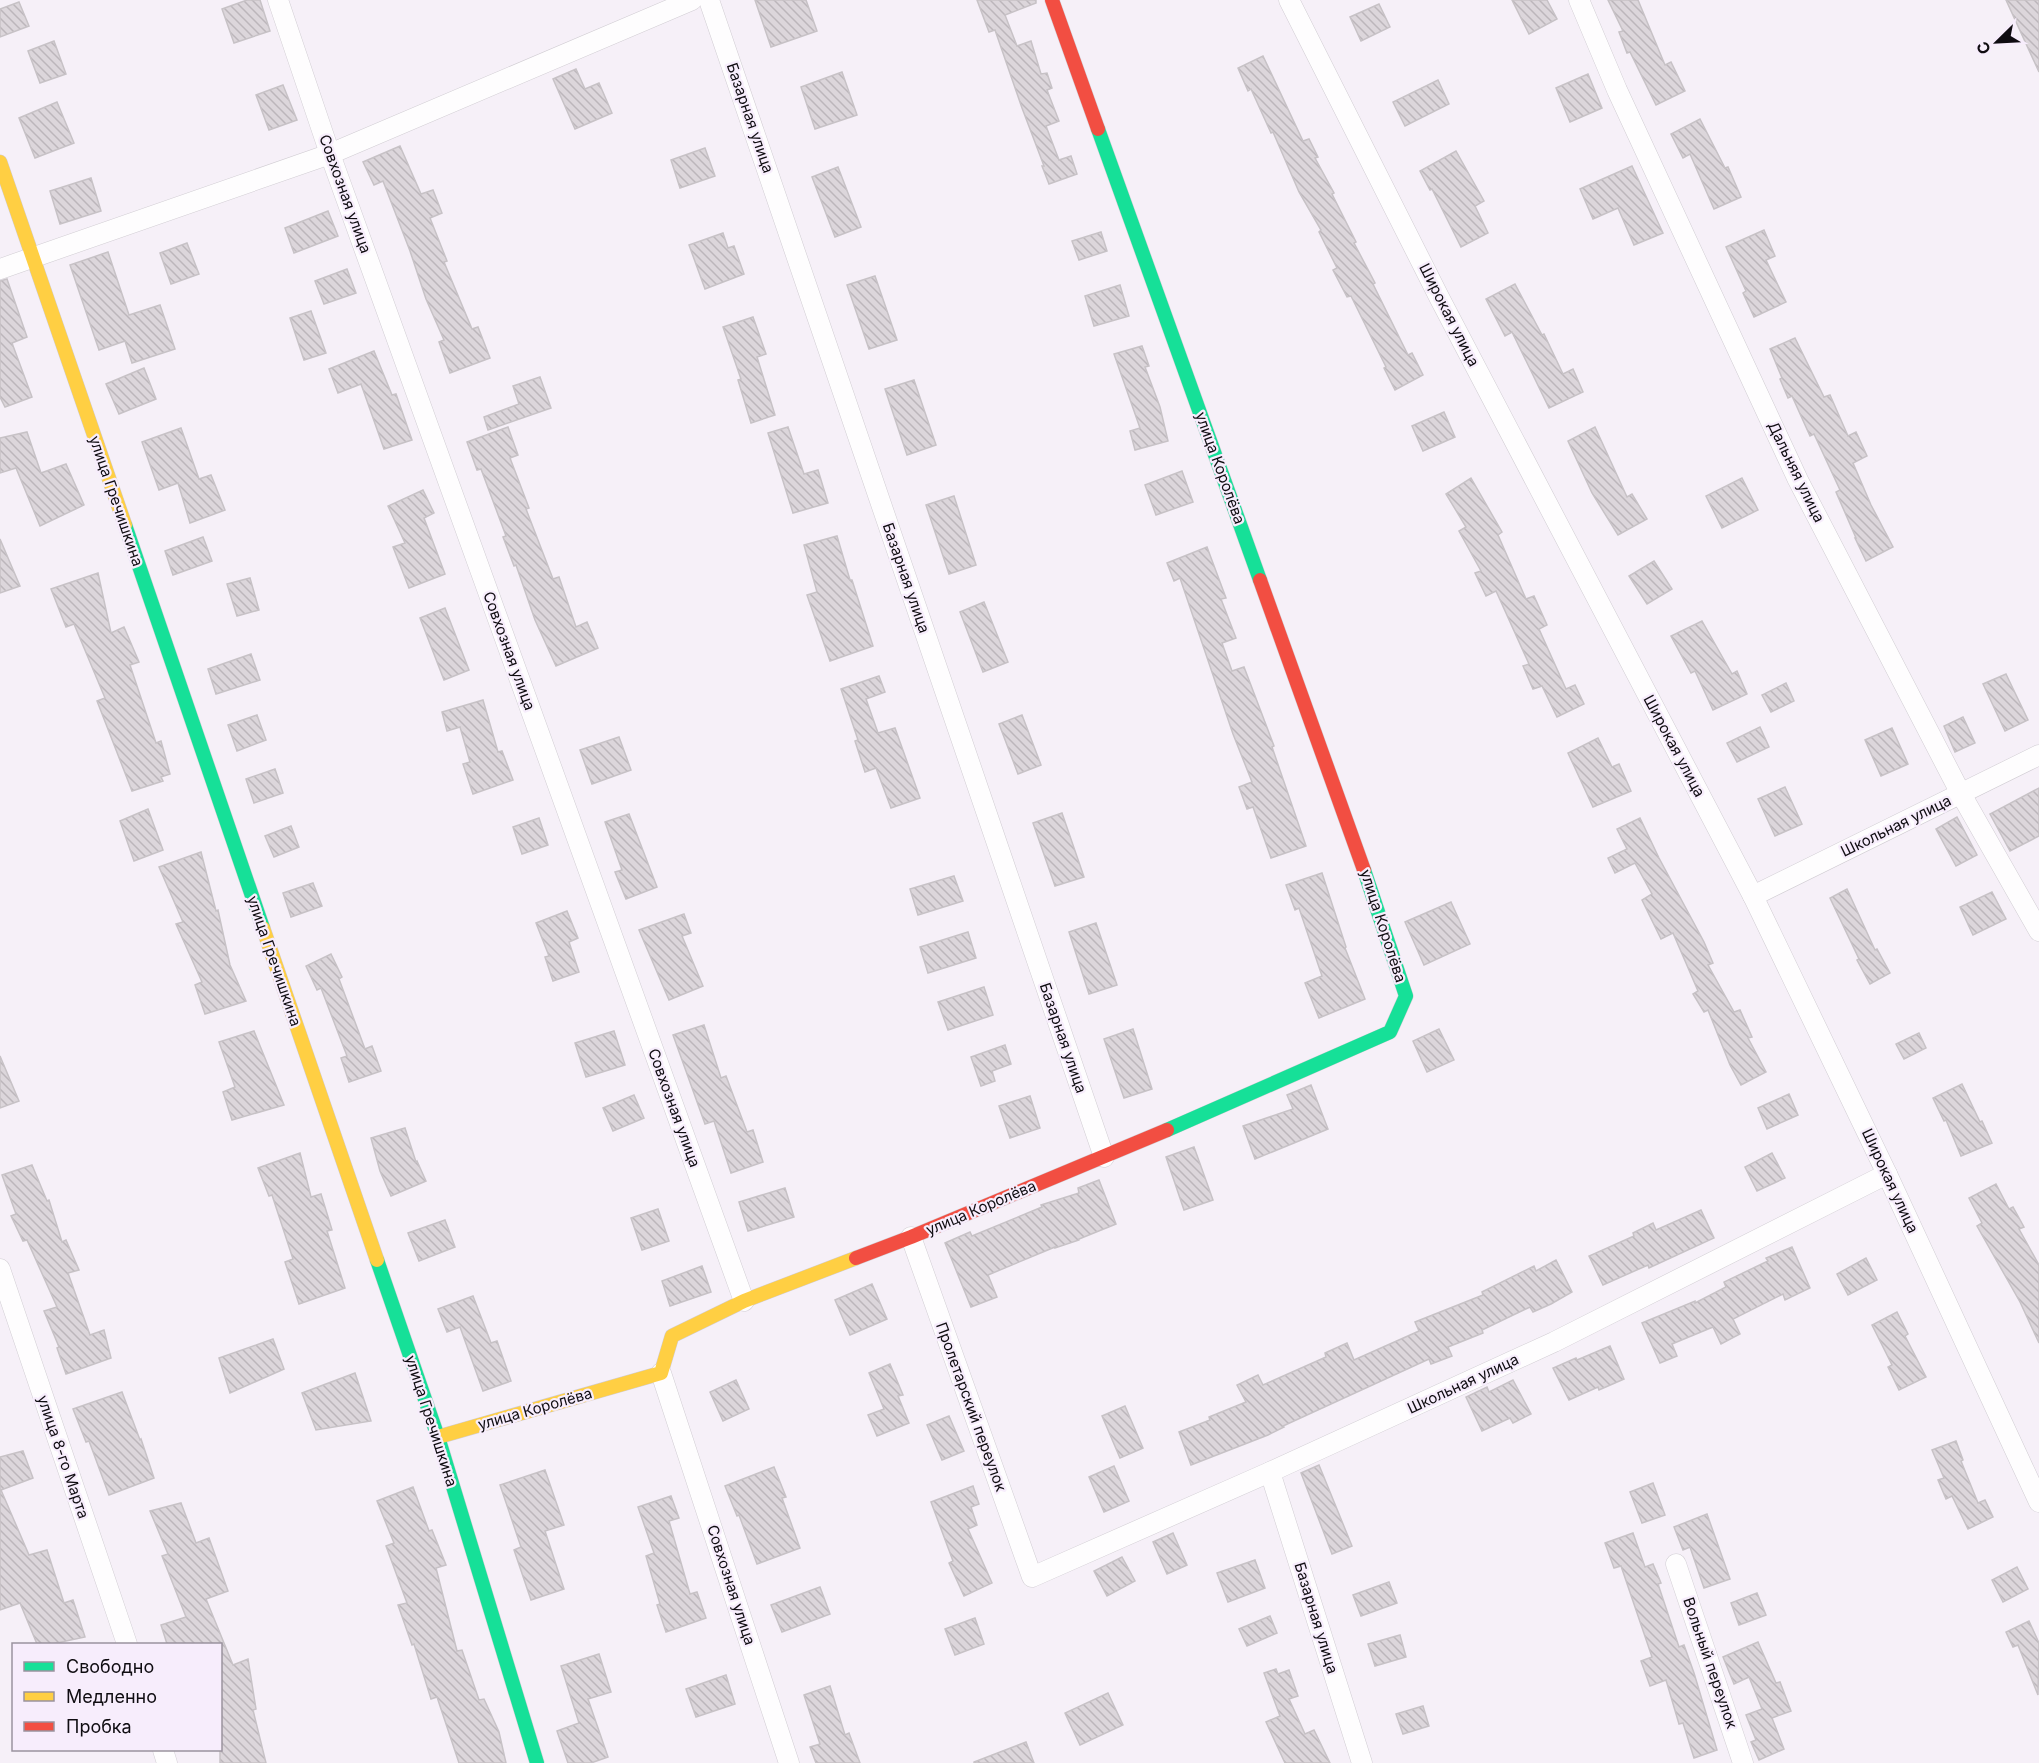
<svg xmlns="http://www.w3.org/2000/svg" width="2039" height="1763" viewBox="0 0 2039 1763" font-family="Inter,sans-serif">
<defs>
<pattern id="building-back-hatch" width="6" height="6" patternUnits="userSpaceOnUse" patternTransform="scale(1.5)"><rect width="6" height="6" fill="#dcd6db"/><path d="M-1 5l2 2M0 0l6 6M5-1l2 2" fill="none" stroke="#bcb6bb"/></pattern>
</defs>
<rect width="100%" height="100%" fill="#f6f0f8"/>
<g fill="url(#building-back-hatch)" stroke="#c7c2c6" stroke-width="1.5">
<polygon points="247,0 260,0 270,31 234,43 222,9"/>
<polygon points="755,0 806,0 817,31 771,47"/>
<polygon points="977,0 1036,0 1036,3 1005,15 1017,46 1031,41 1041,74 1047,73 1052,88 1047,90 1059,121 1046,126 1059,160 1071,156 1077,174 1049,184 1042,166 1044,166 1022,108 995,30 989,32"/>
<polygon points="1512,0 1547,0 1557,19 1529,34"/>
<polygon points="1608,0 1638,0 1665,65 1671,62 1685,91 1656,105 1630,52 1627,53 1619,32 1623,31"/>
<polygon points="2006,0 2039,0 2039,72"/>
<polygon points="19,2 29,26 0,37 0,9"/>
<polygon points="1379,4 1390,27 1361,41 1350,17"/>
<polygon points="54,41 66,74 40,83 28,51"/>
<polygon points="1263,56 1303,141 1309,139 1318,157 1315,158 1334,193 1332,194 1356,242 1354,243 1375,283 1373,284 1408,355 1412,353 1423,375 1395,390 1384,368 1386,367 1351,296 1347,297 1333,270 1337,268 1319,232 1321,230 1299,192 1273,132 1271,133 1251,89 1248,91 1238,68"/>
<polygon points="576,69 585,89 599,83 612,113 575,129 553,79"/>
<polygon points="842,72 857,115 815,129 801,87"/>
<polygon points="1588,74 1602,108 1570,122 1556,88"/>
<polygon points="1438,80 1449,104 1405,126 1393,102"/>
<polygon points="283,85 297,120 269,130 256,95"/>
<polygon points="57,102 74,143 35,158 19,118"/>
<polygon points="1700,119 1725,168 1728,167 1741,197 1714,209 1690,154 1683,158 1671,134"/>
<polygon points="400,146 421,194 433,190 442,213 430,218 447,261 444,262 472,329 478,327 490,358 450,373 439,342 444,340 426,299 410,251 383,181 374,185 363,162"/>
<polygon points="705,148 715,176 680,188 671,160"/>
<polygon points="1456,151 1484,201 1475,206 1488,233 1461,247 1432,189 1430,190 1420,171"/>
<polygon points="1632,166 1663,233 1634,245 1618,208 1593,219 1580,189"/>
<polygon points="838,167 861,227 835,237 812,177"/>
<polygon points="91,178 101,211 60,224 50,191"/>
<polygon points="328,211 338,236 294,253 285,228"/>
<polygon points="1764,230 1775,256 1766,260 1786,302 1754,317 1743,293 1746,291 1726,247"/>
<polygon points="1101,232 1107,251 1079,260 1072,241"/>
<polygon points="723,233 728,248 734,246 744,274 705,289 689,245"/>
<polygon points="187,243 199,274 171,284 160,253"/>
<polygon points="108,252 129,315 160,305 175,349 132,363 125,341 99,350 70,265"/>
<polygon points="347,269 356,293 324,304 315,281"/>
<polygon points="875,276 897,340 869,349 847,285"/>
<polygon points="7,279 27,337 12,343 32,397 5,407 0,397 0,281"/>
<polygon points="1515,284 1542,335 1544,334 1563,374 1573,369 1583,392 1549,408 1512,332 1505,336 1486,299"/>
<polygon points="1120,285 1129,316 1094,326 1085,296"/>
<polygon points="311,311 326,353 304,360 290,318"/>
<polygon points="753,317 766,354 757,357 775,415 751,423 738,380 741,379 723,327"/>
<polygon points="1795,338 1824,397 1830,395 1848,436 1856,432 1867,456 1853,463 1871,505 1893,547 1866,561 1855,538 1856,538 1836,492 1840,490 1814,434 1810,436 1792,396 1788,398 1780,379 1782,378 1770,349"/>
<polygon points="1142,346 1149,366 1145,367 1160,407 1168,441 1135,450 1130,431 1140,428 1114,354"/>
<polygon points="374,351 392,395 396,394 412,440 384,449 361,384 338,393 329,369"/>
<polygon points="144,368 156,399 119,414 106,384"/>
<polygon points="540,377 551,408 488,430 484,417 519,404 513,386"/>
<polygon points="914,380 936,445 907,455 885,389"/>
<polygon points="1444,412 1455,437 1423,451 1412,426"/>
<polygon points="508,427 518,455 510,458 529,508 526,509 553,579 559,577 576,627 587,622 598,648 556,666 535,620 516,565 514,566 503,537 506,536 481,469 477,470 467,442"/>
<polygon points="788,427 804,474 818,470 828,503 793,513 768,433"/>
<polygon points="1595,427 1627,497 1632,494 1647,519 1618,535 1592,493 1568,441"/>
<polygon points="181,428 199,479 211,475 225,510 190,523 178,483 159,490 142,442"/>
<polygon points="27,432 41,473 66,464 84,505 40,526 16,468 0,473 0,438"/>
<polygon points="1182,471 1193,502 1156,515 1145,485"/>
<polygon points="1471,478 1502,532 1498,535 1526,599 1534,596 1547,625 1539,629 1566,689 1575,685 1584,704 1557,717 1542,686 1533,689 1523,666 1529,664 1496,591 1486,596 1475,573 1481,571 1459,531 1466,527 1446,494"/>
<polygon points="1742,478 1758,510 1722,528 1706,496"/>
<polygon points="423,490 434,513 424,518 445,574 409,588 393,547 405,543 388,506"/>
<polygon points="954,496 976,565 949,574 926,505"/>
<polygon points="837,536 850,580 852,580 873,646 830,661 807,595 817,592 804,545"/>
<polygon points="203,537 212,561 173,575 165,551"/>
<polygon points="0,539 20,586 0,593"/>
<polygon points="1207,547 1226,598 1221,599 1236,638 1222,643 1232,671 1244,667 1274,746 1272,747 1306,846 1271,858 1253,807 1247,809 1239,787 1252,782 1233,734 1180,578 1174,581 1167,563"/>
<polygon points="1654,561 1672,589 1647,604 1629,576"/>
<polygon points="98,573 111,633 124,627 139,662 130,665 156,743 161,741 170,774 161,777 163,781 132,791 97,701 105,698 74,624 66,627 51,589"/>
<polygon points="250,578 259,610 237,616 227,584"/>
<polygon points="984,602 1008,662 983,672 960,612"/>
<polygon points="445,608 469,670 444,680 420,618"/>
<polygon points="1702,621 1732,674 1737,671 1747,694 1713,710 1695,671 1691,673 1671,636"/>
<polygon points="251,654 260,680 216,694 208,669"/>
<polygon points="2006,674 2028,720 2005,731 1983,684"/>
<polygon points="879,676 885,692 866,699 878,733 895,728 920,798 891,808 876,768 865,772 855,741 858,740 841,689"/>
<polygon points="1786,683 1794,701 1771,712 1762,695"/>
<polygon points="483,700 498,752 502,751 513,780 473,794 463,764 470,762 460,727 447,731 442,712"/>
<polygon points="257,715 266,740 237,751 228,725"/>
<polygon points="1022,715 1041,765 1018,774 999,724"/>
<polygon points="1963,717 1975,743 1955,752 1944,726"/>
<polygon points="1760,727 1769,747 1737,762 1727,743"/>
<polygon points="1892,728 1908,764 1881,776 1865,740"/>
<polygon points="619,737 631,770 592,784 580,750"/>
<polygon points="1598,738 1612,767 1619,764 1631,791 1593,807 1568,753"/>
<polygon points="275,769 283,793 254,803 246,779"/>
<polygon points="1785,787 1802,824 1775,836 1758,799"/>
<polygon points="2039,788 2039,836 2010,851 1990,814"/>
<polygon points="148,809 163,850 134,861 120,821"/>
<polygon points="1062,813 1084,877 1055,886 1033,823"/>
<polygon points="629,814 657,887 626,899 615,872 622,870 605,822"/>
<polygon points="1957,817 1977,855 1956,866 1936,829"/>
<polygon points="539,818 548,845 522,854 513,827"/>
<polygon points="1640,818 1659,858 1704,942 1713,963 1708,965 1734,1012 1740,1010 1752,1037 1748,1038 1766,1072 1741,1085 1730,1065 1708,1010 1704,1012 1693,994 1698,991 1673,933 1661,939 1642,900 1652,894 1635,863 1615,873 1608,858 1627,849 1617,829"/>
<polygon points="291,826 299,847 274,857 265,836"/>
<polygon points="201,852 216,911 218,910 230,965 246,1001 205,1014 195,985 202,982 176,924 183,922 159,867"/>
<polygon points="1322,873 1346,947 1345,948 1365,999 1319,1018 1305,983 1322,976 1299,908 1295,910 1286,885"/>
<polygon points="954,876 963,901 918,915 910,889"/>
<polygon points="313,883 322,906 291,917 283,893"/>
<polygon points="1847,889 1875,950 1877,949 1890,973 1870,984 1857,960 1859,959 1830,898"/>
<polygon points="1992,892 2006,919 1973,935 1960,907"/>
<polygon points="1451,902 1470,944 1424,965 1405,922"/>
<polygon points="567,911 578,938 569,942 579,972 553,981 545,957 549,956 536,923"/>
<polygon points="684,914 691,933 682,936 703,986 669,1000 639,930"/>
<polygon points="1096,923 1117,985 1089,994 1069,932"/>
<polygon points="968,932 976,958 928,973 920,947"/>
<polygon points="331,954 342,977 339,979 365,1049 372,1046 381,1071 349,1082 341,1058 347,1056 321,988 317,990 306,966"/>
<polygon points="984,987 993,1015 948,1030 938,1002"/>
<polygon points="704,1025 721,1078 726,1076 747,1132 753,1130 763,1162 731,1173 714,1121 705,1124 673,1035"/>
<polygon points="1133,1029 1152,1089 1124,1098 1104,1039"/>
<polygon points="1439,1029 1454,1060 1427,1072 1413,1041"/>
<polygon points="254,1031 284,1105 232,1120 223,1092 235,1087 219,1042"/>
<polygon points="614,1031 625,1065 586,1077 575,1043"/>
<polygon points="1919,1033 1926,1048 1904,1059 1896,1044"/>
<polygon points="1005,1045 1011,1064 992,1071 995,1081 981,1086 971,1057"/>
<polygon points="0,1056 19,1101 0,1108"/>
<polygon points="1962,1084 1980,1122 1982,1121 1992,1143 1961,1156 1946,1120 1944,1121 1933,1098"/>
<polygon points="1311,1085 1328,1129 1255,1159 1243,1126 1293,1109 1287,1095"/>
<polygon points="1789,1094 1798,1115 1767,1129 1758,1108"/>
<polygon points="634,1095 644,1118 613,1131 603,1108"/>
<polygon points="1030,1096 1040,1128 1010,1138 999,1106"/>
<polygon points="405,1128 416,1162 417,1161 426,1181 391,1196 380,1171 371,1138"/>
<polygon points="1194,1147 1213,1200 1184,1210 1166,1157"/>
<polygon points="300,1153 311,1197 321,1194 332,1230 327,1231 345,1288 299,1304 285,1262 293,1259 272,1195 269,1196 258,1168"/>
<polygon points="1772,1153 1785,1178 1757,1191 1745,1167"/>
<polygon points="32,1165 47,1201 49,1200 62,1242 66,1240 79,1270 68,1273 90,1335 104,1330 111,1358 66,1374 57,1348 59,1347 44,1311 57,1307 27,1240 23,1241 11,1216 16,1214 2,1175"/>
<polygon points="1099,1180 1116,1224 1079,1239 1079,1240 1055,1248 1055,1247 988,1275 997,1297 971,1307 945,1243 970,1232 972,1236 1042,1207 1041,1205 1079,1193 1078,1188"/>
<polygon points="1996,1184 2009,1209 2013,1207 2024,1227 2019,1229 2039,1265 2039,1343 2020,1302 1977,1226 1982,1223 1969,1198"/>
<polygon points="785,1188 794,1217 748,1231 739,1202"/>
<polygon points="658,1209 669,1241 642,1250 631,1218"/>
<polygon points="1701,1210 1714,1238 1649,1268 1648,1265 1603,1285 1589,1256 1634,1236 1633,1233 1653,1223 1656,1230"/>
<polygon points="445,1220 455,1247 419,1261 408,1233"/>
<polygon points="1792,1247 1810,1288 1785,1300 1783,1294 1733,1319 1740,1334 1721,1344 1713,1327 1672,1344 1677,1356 1660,1363 1642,1323 1695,1301 1695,1303 1726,1287 1724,1282 1768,1261 1766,1258"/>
<polygon points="1866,1258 1877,1280 1848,1295 1837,1274"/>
<polygon points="1556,1260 1572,1292 1551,1304 1533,1312 1530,1307 1482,1330 1483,1333 1448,1347 1452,1356 1431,1364 1429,1359 1283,1426 1284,1427 1268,1435 1191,1465 1179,1432 1210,1420 1209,1417 1246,1402 1237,1385 1258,1375 1263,1385 1326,1357 1325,1353 1347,1343 1354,1360 1419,1331 1415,1322 1483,1295 1482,1292 1534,1266 1536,1271"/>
<polygon points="702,1266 711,1292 670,1306 662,1281"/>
<polygon points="872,1284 887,1319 850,1335 835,1300"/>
<polygon points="473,1296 491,1343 497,1341 511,1381 483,1391 460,1327 447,1332 438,1309"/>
<polygon points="1897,1312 1908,1334 1905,1336 1926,1377 1899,1390 1888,1367 1892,1365 1872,1325"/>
<polygon points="273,1339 284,1369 230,1393 219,1358"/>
<polygon points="1610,1346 1624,1379 1599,1390 1598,1387 1569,1400 1553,1368 1576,1358 1577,1360"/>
<polygon points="890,1364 903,1395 898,1396 909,1423 877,1436 868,1415 884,1409 869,1373"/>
<polygon points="355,1373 371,1421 316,1430 302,1393"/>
<polygon points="736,1380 749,1409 723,1421 710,1392"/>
<polygon points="1513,1380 1531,1414 1513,1423 1510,1418 1482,1431 1466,1397 1487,1387 1489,1392"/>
<polygon points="122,1392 140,1440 141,1439 154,1478 109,1495 89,1441 86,1442 73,1409"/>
<polygon points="1125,1406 1143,1448 1120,1458 1102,1416"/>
<polygon points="949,1416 964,1451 942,1460 927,1425"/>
<polygon points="1956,1441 1963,1460 1961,1461 1978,1503 1985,1500 1993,1517 1968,1529 1952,1496 1946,1499 1938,1480 1944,1478 1932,1450"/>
<polygon points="23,1451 33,1478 1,1490 29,1555 47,1550 64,1603 73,1600 85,1637 52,1644 37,1644 20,1603 0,1610 0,1457"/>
<polygon points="1319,1465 1352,1546 1332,1554 1301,1473"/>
<polygon points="1114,1466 1129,1501 1104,1512 1089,1477"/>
<polygon points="774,1467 786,1497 782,1498 800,1548 757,1564 739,1515 737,1516 725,1486"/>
<polygon points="545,1470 564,1525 545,1531 564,1589 531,1600 514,1550 521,1547 500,1485"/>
<polygon points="1653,1483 1665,1515 1642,1523 1630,1492"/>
<polygon points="973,1486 979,1504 971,1507 977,1525 968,1529 992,1583 964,1596 949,1563 953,1561 931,1502"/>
<polygon points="413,1487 429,1531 432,1530 446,1565 436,1568 457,1651 462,1650 479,1700 484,1699 499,1732 506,1763 459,1763 437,1697 431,1699 414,1644 412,1645 398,1605 407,1603 386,1546 394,1543 377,1501"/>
<polygon points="671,1496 679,1518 669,1521 690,1594 697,1592 706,1618 666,1632 657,1605 660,1604 646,1556 654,1553 638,1507"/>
<polygon points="181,1503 196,1543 209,1538 228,1591 206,1599 233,1665 248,1659 256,1709 253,1710 266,1763 220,1763 220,1644 167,1644 161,1625 186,1617 162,1556 168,1554 150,1511"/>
<polygon points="1707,1514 1730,1579 1704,1588 1690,1547 1683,1550 1674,1527"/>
<polygon points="1173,1533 1187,1565 1167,1574 1153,1542"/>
<polygon points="1633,1533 1645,1567 1653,1564 1661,1583 1658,1584 1679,1647 1684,1645 1694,1673 1717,1750 1694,1758 1683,1723 1679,1724 1666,1680 1650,1686 1641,1661 1652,1657 1621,1566 1614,1568 1605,1543"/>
<polygon points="1122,1557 1135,1581 1107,1596 1094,1571"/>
<polygon points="1255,1560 1265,1588 1228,1602 1217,1573"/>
<polygon points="2017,1567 2028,1589 2003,1602 1992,1580"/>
<polygon points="1389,1582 1397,1603 1361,1616 1353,1595"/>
<polygon points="820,1587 830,1614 782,1632 771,1605"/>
<polygon points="1757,1593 1766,1615 1739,1625 1731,1603"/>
<polygon points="1270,1616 1277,1633 1247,1646 1239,1629"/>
<polygon points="975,1618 984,1644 955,1655 945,1629"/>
<polygon points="2029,1621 2039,1643 2038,1695 2018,1645 2013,1647 2006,1632"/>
<polygon points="1400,1635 1406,1657 1375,1666 1368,1644"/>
<polygon points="1758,1642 1776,1683 1780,1682 1791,1711 1772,1718 1784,1749 1759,1760 1751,1742 1756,1740 1746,1715 1762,1709 1749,1677 1734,1684 1723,1657"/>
<polygon points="599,1654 611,1692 588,1699 608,1757 591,1763 568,1763 557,1731 579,1723 561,1666"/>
<polygon points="1276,1669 1278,1674 1289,1670 1298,1696 1289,1699 1305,1734 1314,1730 1330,1763 1285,1763 1266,1722 1280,1716 1264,1673"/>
<polygon points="726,1675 735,1704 696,1717 686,1689"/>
<polygon points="830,1686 845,1735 849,1733 860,1763 816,1763 810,1747 820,1744 804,1695"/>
<polygon points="1108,1693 1123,1725 1080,1745 1065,1713"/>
<polygon points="1423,1706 1429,1726 1403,1734 1396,1714"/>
<polygon points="1026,1742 1034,1763 974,1763 974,1762"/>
</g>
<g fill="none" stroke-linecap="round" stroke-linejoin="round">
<g stroke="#d1cdd3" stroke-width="21">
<g id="street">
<polyline points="278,0 330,154 744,1301"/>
<polyline points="709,0 1104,1157"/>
<polyline points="1289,0 1440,299 1753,896 1887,1174 2039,1502"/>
<polyline points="1579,0 1617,90 1798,480 1961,794 2039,931"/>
<polyline points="0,269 330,154 692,0"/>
<polyline points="1753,896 2039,755"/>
<polyline points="911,1237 1032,1577 1270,1472 1554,1342 1887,1174"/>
<polyline points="0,1269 127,1644"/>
<polyline points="661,1373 789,1763"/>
<polyline points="1270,1472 1362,1763"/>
<polyline points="1676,1564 1743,1763"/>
<polyline points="163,1750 167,1763"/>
</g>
</g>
<g stroke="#d1cdd3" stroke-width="15">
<g id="fast">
<polyline points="1098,129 1260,580"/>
<polyline points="125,525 263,928"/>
<polyline points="1167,1130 1390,1032 1406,996 1364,870"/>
<polyline points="377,1260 438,1437 537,1763"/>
</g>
</g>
<g stroke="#d1cdd3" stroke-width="15">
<g id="slow">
<polyline points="0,162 125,525"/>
<polyline points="263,928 377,1260"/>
<polyline points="438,1437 661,1373 672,1336 744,1301 856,1258"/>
</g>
</g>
<g stroke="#d1cdd3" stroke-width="15">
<g id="jam">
<polyline points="1052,0 1098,129"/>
<polyline points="1260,580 1364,870"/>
<polyline points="856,1258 911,1237 1167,1130"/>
</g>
</g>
<use href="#street" stroke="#fefdfe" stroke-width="20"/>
<use href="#fast" stroke="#16e098" stroke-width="14"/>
<use href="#slow" stroke="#ffcf43" stroke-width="14"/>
<use href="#jam" stroke="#f24e42" stroke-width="14"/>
</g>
<g text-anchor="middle" stroke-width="4.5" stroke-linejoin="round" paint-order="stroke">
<g font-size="15" fill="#0f0c11" stroke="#f7edfc">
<text transform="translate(750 118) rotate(71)" y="5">Базарная улица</text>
<text transform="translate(345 194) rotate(70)" y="5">Совхозная улица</text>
<text transform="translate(1449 315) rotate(63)" y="5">Широкая улица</text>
<text transform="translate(1220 468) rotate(70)" y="5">улица Королёва</text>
<text transform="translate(1796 472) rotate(64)" y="5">Дальняя улица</text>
<text transform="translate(116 501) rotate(71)" y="5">улица Гречишкина</text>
<text transform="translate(906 578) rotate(71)" y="5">Базарная улица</text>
<text transform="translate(509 651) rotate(70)" y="5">Совхозная улица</text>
<text transform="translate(1674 746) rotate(62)" y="5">Широкая улица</text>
<text transform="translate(1896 826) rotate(-26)" y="5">Школьная улица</text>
<text transform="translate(1383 926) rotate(72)" y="5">улица Королёва</text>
<text transform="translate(274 961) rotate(71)" y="5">улица Гречишкина</text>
<text transform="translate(1063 1038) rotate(71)" y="5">Базарная улица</text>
<text transform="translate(674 1108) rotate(70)" y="5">Совхозная улица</text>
<text transform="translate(1890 1181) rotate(65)" y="5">Широкая улица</text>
<text transform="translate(981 1208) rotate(-23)" y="5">улица Королёва</text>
<text transform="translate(1463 1384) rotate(-25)" y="5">Школьная улица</text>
<text transform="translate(971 1407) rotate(70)" y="5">Пролетарский переулок</text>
<text transform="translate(535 1409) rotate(-16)" y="5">улица Королёва</text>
<text transform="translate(431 1421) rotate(72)" y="5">улица Гречишкина</text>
<text transform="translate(63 1457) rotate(71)" y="5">улица 8-го Марта</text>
<text transform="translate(731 1585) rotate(72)" y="5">Совхозная улица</text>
<text transform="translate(1316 1618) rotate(73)" y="5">Базарная улица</text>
<text transform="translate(1710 1663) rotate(71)" y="5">Вольный переулок</text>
</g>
</g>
<rect x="12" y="1643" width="210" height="108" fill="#f7edfc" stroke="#9a939e" stroke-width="1.5"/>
<rect x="24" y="1662" width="30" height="9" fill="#16e098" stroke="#9a939e" stroke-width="1.5"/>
<text x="66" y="1673" font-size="18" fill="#0f0c11">Свободно</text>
<rect x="24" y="1692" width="30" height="9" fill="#ffcf43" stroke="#9a939e" stroke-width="1.5"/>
<text x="66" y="1703" font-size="18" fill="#0f0c11">Медленно</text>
<rect x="24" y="1722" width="30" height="9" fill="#f24e42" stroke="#9a939e" stroke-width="1.5"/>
<text x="66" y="1733" font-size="18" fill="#0f0c11">Пробка</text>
<g transform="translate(1997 42) rotate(246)" stroke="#f7edfc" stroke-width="4.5" paint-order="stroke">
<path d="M0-4.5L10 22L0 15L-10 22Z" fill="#0f0c11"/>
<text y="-9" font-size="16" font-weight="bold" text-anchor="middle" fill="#0f0c11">С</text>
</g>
</svg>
